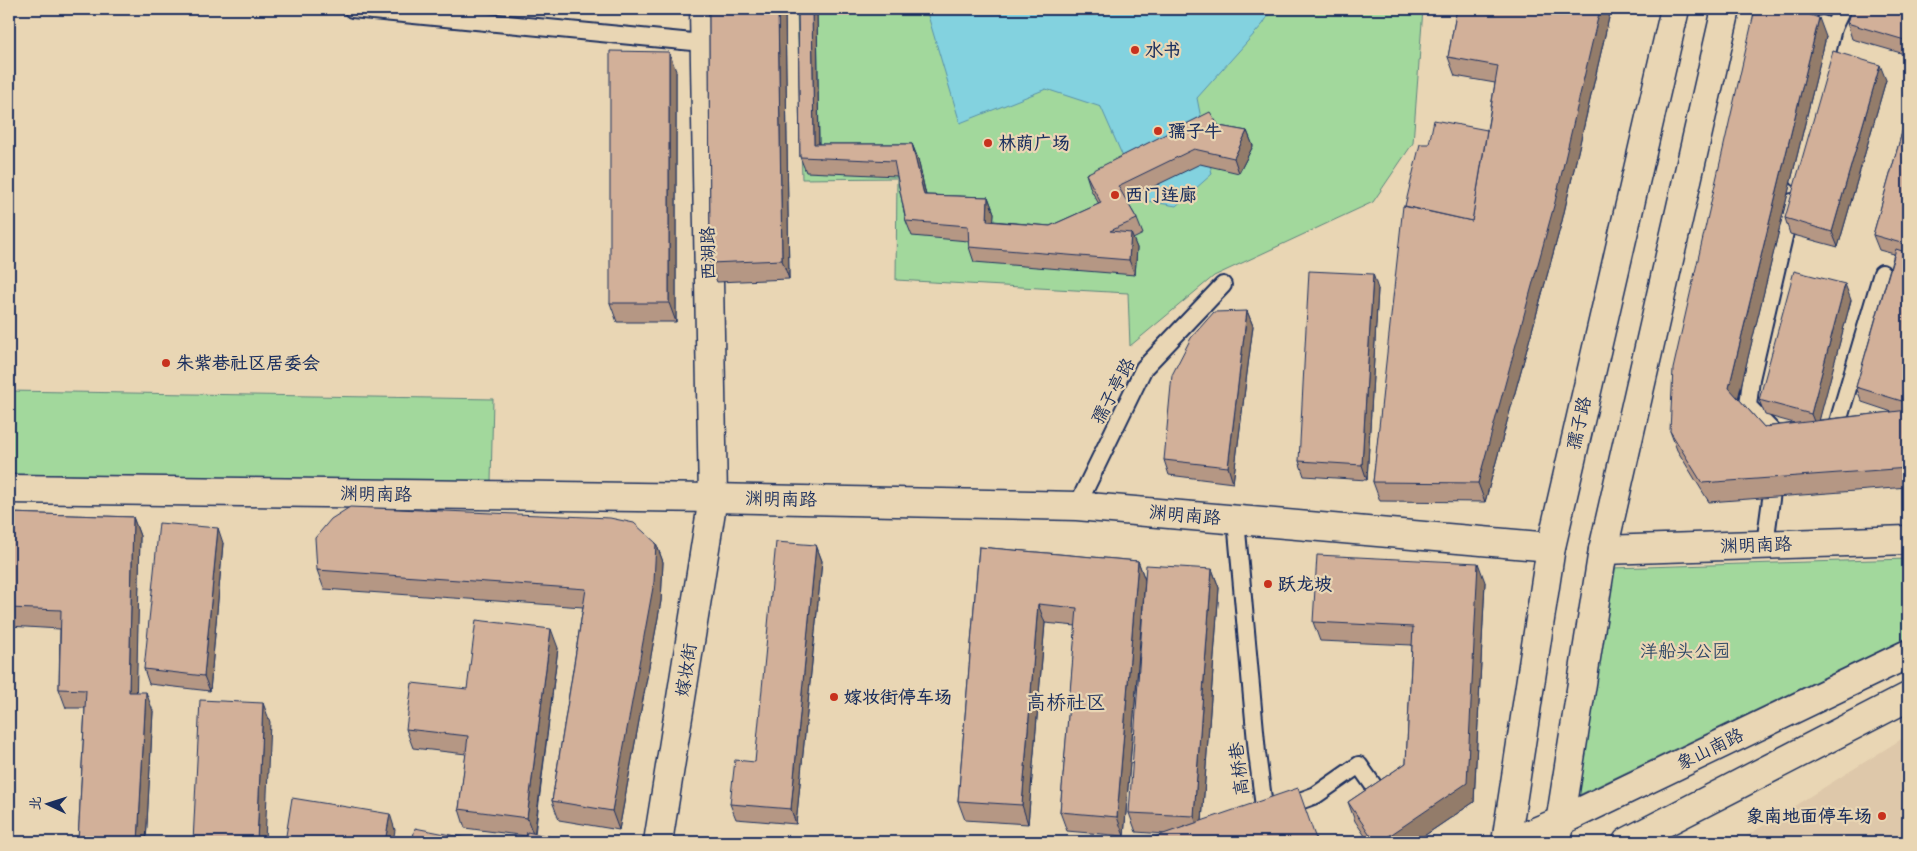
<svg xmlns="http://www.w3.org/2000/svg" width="1917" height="851" viewBox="0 0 1917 851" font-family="'Comic Neue','LXGW WenKai TC',sans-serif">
<rect width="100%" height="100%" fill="#e9d6b4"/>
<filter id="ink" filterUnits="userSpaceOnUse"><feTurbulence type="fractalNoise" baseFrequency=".02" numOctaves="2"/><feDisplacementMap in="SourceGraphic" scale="10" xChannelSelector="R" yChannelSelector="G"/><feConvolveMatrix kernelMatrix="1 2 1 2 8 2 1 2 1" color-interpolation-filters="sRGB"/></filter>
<g filter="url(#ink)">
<polygon fill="#dec8aa" points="1908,735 1908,842 1737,842"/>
<g fill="#a2d89c" stroke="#5e847d">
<polygon points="797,9 1423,9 1413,143 1373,202 1214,276 1130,346 1128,293 896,280 897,178 802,179"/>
<polygon points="9,391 493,399 491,482 9,474"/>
<polygon points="1908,559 1908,637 1579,795 1612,568"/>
</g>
<polygon fill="#83d2df" stroke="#5991ab" points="926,9 1272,9 1263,24 1197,98 1212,174 1176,206 1142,200 1101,107 1046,89 960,123"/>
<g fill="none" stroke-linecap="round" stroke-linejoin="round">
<g stroke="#1b2f5e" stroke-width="20">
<g id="lane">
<polyline points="352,9 703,43"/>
<polyline points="1822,24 1833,28 1842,9"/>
<polyline points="1798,178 1833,28"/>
<polyline points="1828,432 1835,432 1882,273"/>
<polyline points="1778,443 1779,438 1748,406 1751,379 1792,202"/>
<polyline points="1077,506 1144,368 1223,285"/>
<polyline points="1236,520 1257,753 1265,814 1316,795 1359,765 1385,802"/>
<polyline points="1765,544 1774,477"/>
</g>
</g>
<g stroke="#1b2f5e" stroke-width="31">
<polyline id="street" points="658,842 713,498 704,9"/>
</g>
<g stroke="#1b2f5e" stroke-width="31">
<g id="secondary">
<polyline points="9,489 713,498 1077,506 1551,547"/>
<polyline points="1603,550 1908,540"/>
<polyline points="1506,842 1551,547 1675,9"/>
<polyline points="1557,842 1603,550 1726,9"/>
</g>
</g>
<g stroke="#1b2f5e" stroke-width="31">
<g id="primary">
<polyline points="1511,842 1559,822 1908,654"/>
<polyline points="1627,842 1908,697"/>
</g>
</g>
<use href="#lane" stroke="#e9d6b4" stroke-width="16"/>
<use href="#street" stroke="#e9d6b4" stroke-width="28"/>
<use href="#secondary" stroke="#e9d6b4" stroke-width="28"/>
<use href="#primary" stroke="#e9d6b4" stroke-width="28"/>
</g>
<g fill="#b59784" stroke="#1b2f5e">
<polygon points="709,9 785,9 789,279 717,282 710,263"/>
<polygon points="798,9 817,9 819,144 912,144 918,159 926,195 988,197 994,213 993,221 1050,226 1099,204 1091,190 1086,174 1219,126 1247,131 1253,146 1239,173 1200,164 1126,200 1137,219 1143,234 1133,239 1137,248 1135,275 974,262 969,247 968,241 912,236 906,221 897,176 806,172 800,157"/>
<polygon points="1457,9 1611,9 1562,221 1485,502 1380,501 1373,482 1405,206 1429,144 1487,130 1495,83 1455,76 1448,57"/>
<polygon points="1815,9 1831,9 1830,13"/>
<polygon points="1908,9 1908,55 1852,39 1847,23"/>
<polygon points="1826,37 1738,398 1764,427 1794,423 1765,415 1759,400 1851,300 1819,420 1892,412 1862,402 1856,387 1894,254 1879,250 1873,235 1908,111 1908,487 1709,502 1677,450 1670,431"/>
<polygon points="676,71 676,322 617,322 610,303"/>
<polygon points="1886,80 1838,247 1790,234 1785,218"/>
<polygon points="1378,289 1367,480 1304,476 1299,461"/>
<polygon points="1247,311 1253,326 1233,483 1169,475 1164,460"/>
<polygon points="9,513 133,517 140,536 136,692 153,711 146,842 78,842 85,708 66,708 59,689 60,629 9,626"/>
<polygon points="223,543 210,691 149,684 144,669"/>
<polygon points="656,543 663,562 661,601 619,830 559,820 552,801 583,607 324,589 317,570"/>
<polygon points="816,545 822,561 796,824 736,819 730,804 755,762"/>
<polygon points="979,547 1138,561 1145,580 1124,836 1067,831 1060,812 1076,626 1045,623 1028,824 965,820 958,801"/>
<polygon points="1212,569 1219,588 1202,821 1165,834 1136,832 1129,813"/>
<polygon points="1485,582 1474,802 1415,842 1369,842 1355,821 1348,802 1406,763 1412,645 1320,641 1313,622"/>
<polygon points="558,648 535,834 526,836 465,828 459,809 466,754 413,748 406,729 467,689"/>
</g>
<g fill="#937b6b" stroke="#1b2f5e">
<polygon points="778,9 785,9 789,279 782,260"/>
<polygon points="812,9 817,9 819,159 814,144"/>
<polygon points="1600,9 1611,9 1562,221 1485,502 1478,483"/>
<polygon points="1819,18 1826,37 1736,407 1729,388"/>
<polygon points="669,52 676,71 676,322 669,303"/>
<polygon points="1880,65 1886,80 1838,247 1832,232"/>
<polygon points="1247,131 1253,146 1239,173 1234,158"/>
<polygon points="912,144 918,159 929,210 924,195"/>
<polygon points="988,197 994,213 993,236 987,221"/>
<polygon points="1131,233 1137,248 1135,275 1129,260"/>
<polygon points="1373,274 1378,289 1367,480 1362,465"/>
<polygon points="1845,284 1851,300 1817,429 1811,414"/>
<polygon points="1247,311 1253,326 1233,483 1228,467"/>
<polygon points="1908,389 1908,412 1905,402"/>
<polygon points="133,517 140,536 136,711 129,692"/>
<polygon points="218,528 223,543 210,691 204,676"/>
<polygon points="656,543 663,562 661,601 619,830 612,811"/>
<polygon points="816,545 822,561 796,824 791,809"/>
<polygon points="1138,561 1145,580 1124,836 1117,817"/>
<polygon points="1478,563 1485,582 1474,802 1415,842 1380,842"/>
<polygon points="1212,569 1219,588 1201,835 1194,816"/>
<polygon points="1038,604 1045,623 1028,824 1022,805"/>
<polygon points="551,629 558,648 534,837 527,818"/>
<polygon points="146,692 153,711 146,842 138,842"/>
<polygon points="263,703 270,722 265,842 257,842"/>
<polygon points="390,814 395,830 393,842 385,842"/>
</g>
<g fill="#d2b099" stroke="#1b2f5e">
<polygon points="709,9 778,9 782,260 710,263"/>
<polygon points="798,9 812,9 814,144 912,144 924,195 988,197 987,221 1050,226 1101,203 1086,174 1210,112 1219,126 1247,131 1234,158 1194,149 1118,186 1137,219 1110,231 1131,233 1129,260 969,247 968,226 906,221 894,161 800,157"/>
<polygon points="1457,9 1600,9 1555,202 1478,483 1373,482 1403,206 1472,221 1498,66 1448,57"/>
<polygon points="1755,9 1794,9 1819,18 1729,388 1764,427 1908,410 1908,468 1702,483 1670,431 1673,369"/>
<polygon points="1851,9 1908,9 1908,41 1847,23"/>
<polygon points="610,51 669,52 669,303 610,303"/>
<polygon points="1833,51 1880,65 1832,232 1785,218"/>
<polygon points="1908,111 1908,245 1873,235"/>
<polygon points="1434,120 1487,130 1472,221 1405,206 1420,144 1429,144"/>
<polygon points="1896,249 1908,253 1908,389 1905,402 1856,387"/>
<polygon points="1309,271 1373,274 1362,465 1299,461"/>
<polygon points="1794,271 1845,284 1811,414 1759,400"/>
<polygon points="1247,311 1228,467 1164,460 1172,375 1191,338 1214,312"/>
<polygon points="350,507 610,518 634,523 656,543 654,582 612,811 552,801 586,589 317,570 315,538 331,519"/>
<polygon points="9,513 133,517 129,692 146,692 138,842 78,842 86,690 59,689 61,610 9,608"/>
<polygon points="159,523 218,528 204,676 144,669"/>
<polygon points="776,542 816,545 791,809 730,804 735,760 755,762"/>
<polygon points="979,547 1138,561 1117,817 1060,812 1077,608 1038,604 1022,805 958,801"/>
<polygon points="1317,555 1478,563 1467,783 1380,842 1375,842 1348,802 1406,763 1413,627 1313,622"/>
<polygon points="1146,565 1212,569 1194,816 1129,813"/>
<polygon points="476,620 551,629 527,818 459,809 468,736 406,729 412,683 467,689"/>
<polygon points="200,700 263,703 257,842 193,842"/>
<polygon points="1298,788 1317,842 1140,842"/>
<polygon points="292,798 390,814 385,842 285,842"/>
<polygon points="415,828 486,842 412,842"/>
<polygon points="527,832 578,842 525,842"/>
<polygon points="865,839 918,842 865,842"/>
</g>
</g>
<g fill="#c8321e" stroke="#e9d6b4" stroke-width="2">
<circle cx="1135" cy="50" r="5"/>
<circle cx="1158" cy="131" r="5"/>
<circle cx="988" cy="143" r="5"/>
<circle cx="1115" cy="195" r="5"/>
<circle cx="166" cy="363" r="5"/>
<circle cx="1268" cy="584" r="5"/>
<circle cx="834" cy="697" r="5"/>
<circle cx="1882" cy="816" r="5"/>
</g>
<g text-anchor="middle" stroke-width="4.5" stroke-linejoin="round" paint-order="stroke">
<g font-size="18" font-weight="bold" fill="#1b2f5e" stroke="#e9d6b4" text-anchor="start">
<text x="1145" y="56">水书</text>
<text x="1168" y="137">孺子牛</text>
<text x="998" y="149">林荫广场</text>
<text x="1125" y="201">西门连廊</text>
<text x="176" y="369">朱紫巷社区居委会</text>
<text x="1278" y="590">跃龙坡</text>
<text x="844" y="703">嫁妆街停车场</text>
<text x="1872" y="822" text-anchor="end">象南地面停车场</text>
</g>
<g font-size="18" fill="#1b2f5e" stroke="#e9d6b4">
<text transform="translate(708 253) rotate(-91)" y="6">西湖路</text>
<text transform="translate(1113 391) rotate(-62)" y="6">孺子亭路</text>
<text transform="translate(1579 423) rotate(-77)" y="6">孺子路</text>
<text transform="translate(376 494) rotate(1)" y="6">渊明南路</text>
<text transform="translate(781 499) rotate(1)" y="6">渊明南路</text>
<text transform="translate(1185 515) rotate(5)" y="6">渊明南路</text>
<text transform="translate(1756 545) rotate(-2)" y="6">渊明南路</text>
<text transform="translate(686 670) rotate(-81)" y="6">嫁妆街</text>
<text transform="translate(1710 749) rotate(-26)" y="6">象山南路</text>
<text transform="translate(1239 769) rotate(-97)" y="6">高桥巷</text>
</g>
<g font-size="18" fill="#2f4867" stroke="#e9d6b4">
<text x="1685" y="657">洋船头公园</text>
</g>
<g font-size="20" fill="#1b2f5e" stroke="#e9d6b4">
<text x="1066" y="709">高桥社区</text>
</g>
</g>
<rect width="1917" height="851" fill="none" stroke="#e9d6b4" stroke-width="30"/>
<rect x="15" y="15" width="1887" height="821" fill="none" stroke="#1b2f5e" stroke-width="2" filter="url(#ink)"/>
<g transform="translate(48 804) rotate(274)" stroke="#e9d6b4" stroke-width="4" paint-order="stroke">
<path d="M0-4L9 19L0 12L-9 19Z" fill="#1b2f5e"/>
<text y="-8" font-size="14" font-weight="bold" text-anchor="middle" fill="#1b2f5e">北</text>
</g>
</svg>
